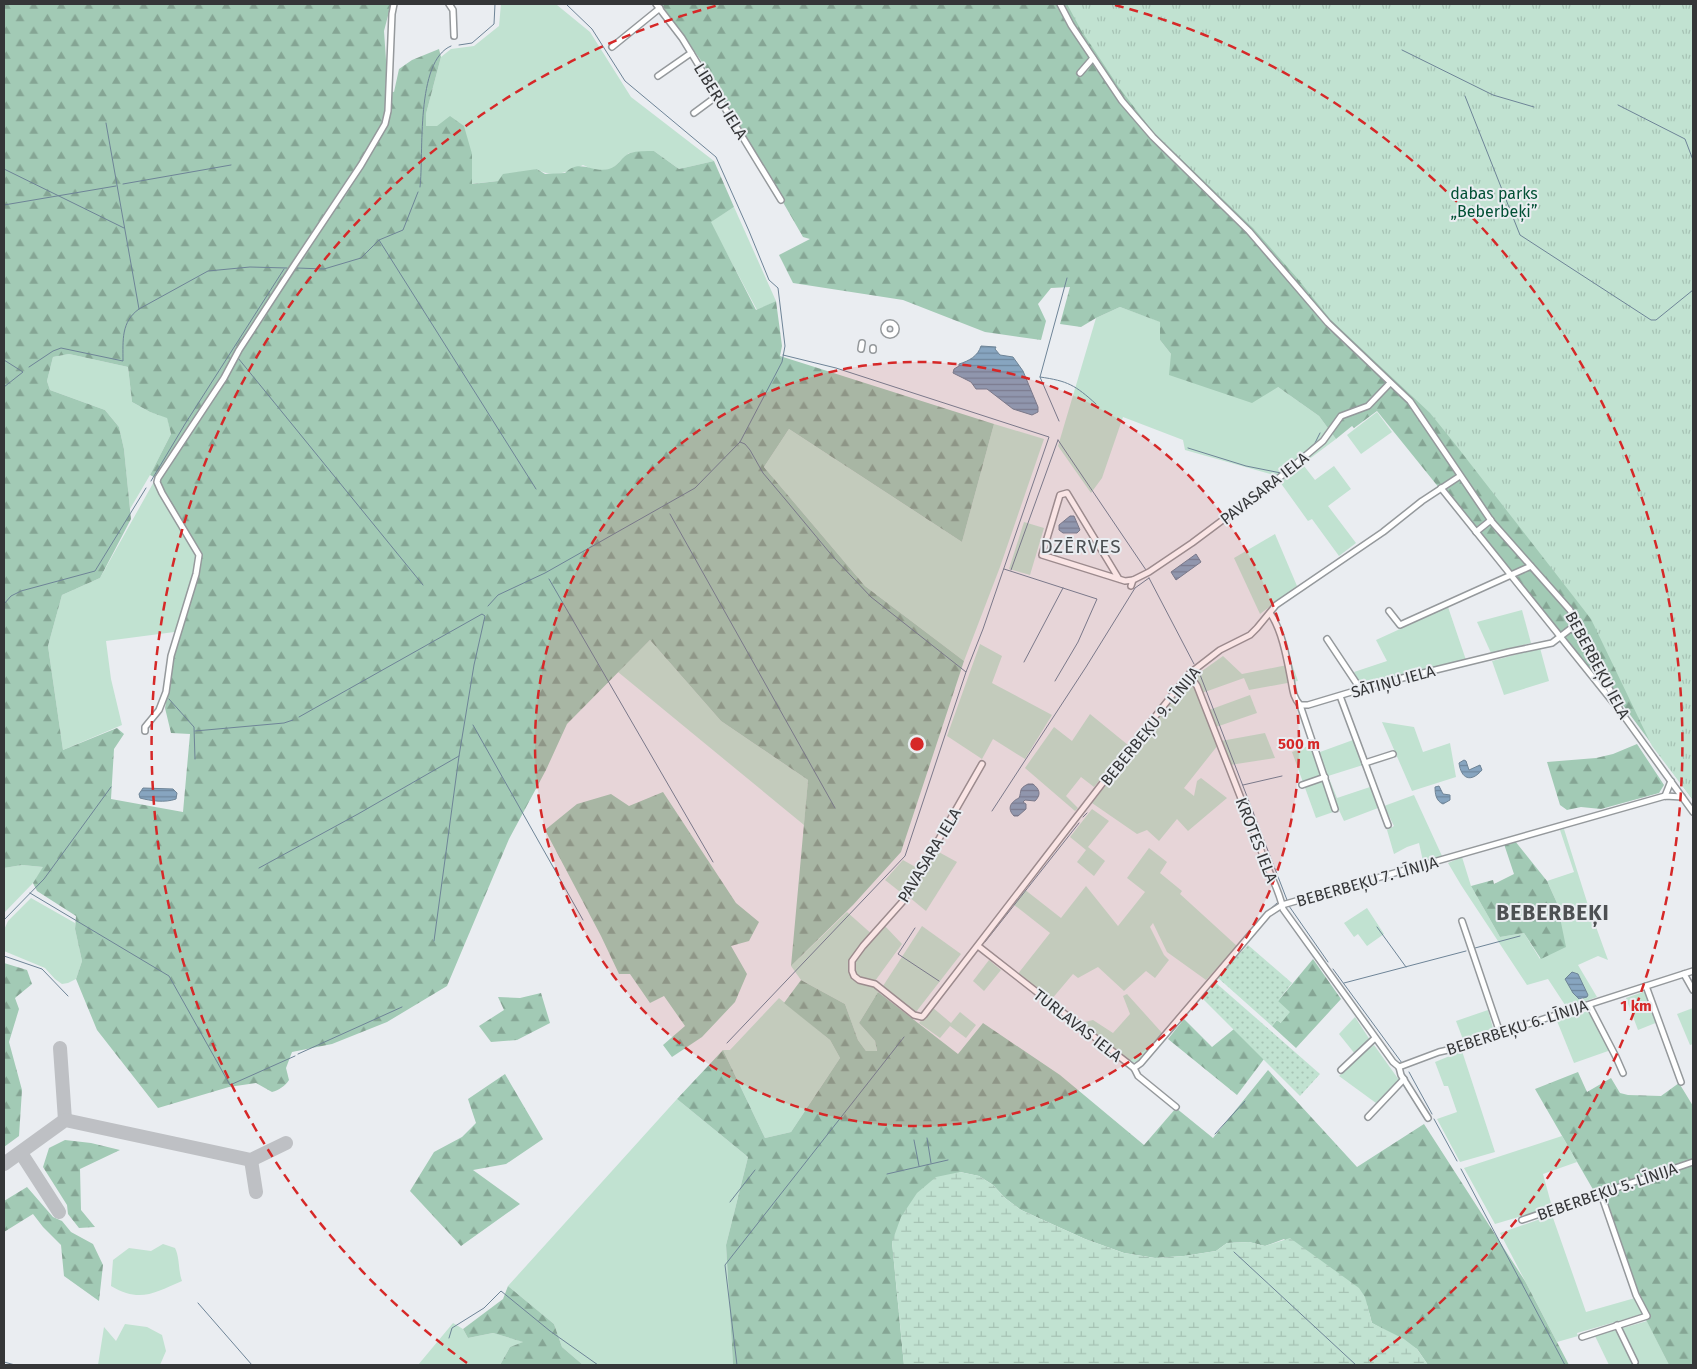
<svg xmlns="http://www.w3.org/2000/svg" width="1697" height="1369" viewBox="0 0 1697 1369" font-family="'Fira Sans',sans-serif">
<defs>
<pattern id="forest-firs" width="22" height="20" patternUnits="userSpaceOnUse" patternTransform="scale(1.25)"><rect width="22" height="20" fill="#a2cab5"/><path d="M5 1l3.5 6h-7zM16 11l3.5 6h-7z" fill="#85a594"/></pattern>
<pattern id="wetland-marsh" width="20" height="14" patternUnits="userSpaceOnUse" patternTransform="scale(1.25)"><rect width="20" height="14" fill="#c1e2d1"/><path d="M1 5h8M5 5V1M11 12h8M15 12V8" fill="none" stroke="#a6c2b4"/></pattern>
<pattern id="park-tufts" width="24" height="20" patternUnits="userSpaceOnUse" patternTransform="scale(1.25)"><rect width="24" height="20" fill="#c1e2d1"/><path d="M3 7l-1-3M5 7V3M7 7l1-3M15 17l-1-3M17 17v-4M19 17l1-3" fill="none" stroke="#a6c2b4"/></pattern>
<pattern id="garden-dots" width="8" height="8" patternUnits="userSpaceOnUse" patternTransform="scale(1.25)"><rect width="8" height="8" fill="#c1e2d1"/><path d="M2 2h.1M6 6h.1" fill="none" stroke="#a6c2b4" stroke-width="1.8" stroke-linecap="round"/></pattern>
<pattern id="water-rules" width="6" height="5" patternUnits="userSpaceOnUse" patternTransform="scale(1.25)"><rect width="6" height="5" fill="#87a5c0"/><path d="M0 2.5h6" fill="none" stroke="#6f879d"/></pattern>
</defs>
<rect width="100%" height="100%" fill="#eaedf1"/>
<g fill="#c1e2d1">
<path d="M 501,4 L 554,4 L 557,5 L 590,32 L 631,97 L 714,161 L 679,169 L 654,151 L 629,153 L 612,169 L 596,171 L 583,165 C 568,172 552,179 537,169 L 498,181 L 471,184 L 472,154 L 437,127 L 426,127 L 426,114 L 441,57 L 451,49 L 474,46 L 499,26 Z"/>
<polygon points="734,207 776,301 757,310 710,222"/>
<polygon points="1120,307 1161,322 1160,340 1171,354 1278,387 1319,416 1336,439 1284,478 1185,450 1183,440 1123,417 1102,478 1091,493 1058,446 1096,318"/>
<polygon points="69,354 128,367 132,402 150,412 167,417 171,434 150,475 130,509 124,449 119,427 105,410 50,390 47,381 53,357"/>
<polygon points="1377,412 1392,432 1361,454 1347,435"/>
<polygon points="994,424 1044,439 1000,567 964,661 865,586 764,467 789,429 962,542"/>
<polygon points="1304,466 1315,480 1334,466 1351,489 1328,506 1356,543 1339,556 1312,519 1308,521 1280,482"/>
<polygon points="156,478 202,554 198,578 182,631 106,641 111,679 122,725 63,750 48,646 62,595 100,578"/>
<polygon points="1024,522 1044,528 1030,575 1009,569"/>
<polygon points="1275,534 1297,586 1260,614 1234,558"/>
<polygon points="1448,607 1466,660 1362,687 1354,672 1387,661 1376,640"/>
<polygon points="1522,610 1531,643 1491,653 1477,622"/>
<polygon points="650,640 721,721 808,780 804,825 618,672"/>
<polygon points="980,644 1002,656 992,683 1052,715 1025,759 993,739 982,759 947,736"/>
<polygon points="1540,648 1549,681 1504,695 1492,661"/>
<polygon points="1223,656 1242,674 1292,664 1298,681 1249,690 1244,678 1202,693 1195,676"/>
<polygon points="1189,679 1193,684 1218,745 1184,788 1194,796 1197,781 1201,778 1227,798 1188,831 1177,819 1159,841 1147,830 1137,834 1092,803"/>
<polygon points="1250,695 1257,713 1216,727 1209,710"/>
<polygon points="1090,714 1128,745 1094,787 1081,777 1066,796 1078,808 1075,811 1025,768 1054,727 1072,741"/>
<polygon points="1382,722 1414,727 1423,752 1450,743 1456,777 1412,791"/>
<polygon points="1265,733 1275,758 1230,765 1221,741"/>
<polygon points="1353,740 1363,765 1328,776 1337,798 1370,787 1378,808 1344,821 1339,810 1316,818 1292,752 1316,743 1320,752"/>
<polygon points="1414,795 1442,856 1423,861 1419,843 1407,847 1394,854 1387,830 1394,826 1384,806"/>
<polygon points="1092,809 1109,821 1088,847 1105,861 1094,876 1077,862 1086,850 1070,837"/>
<polygon points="1564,829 1587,902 1608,960 1598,956 1578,965 1597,997 1567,1008 1548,979 1527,985 1461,885 1448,863 1462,857 1471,886 1500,937 1524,933 1540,959 1557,903 1547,881 1574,872 1560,830"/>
<polygon points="1149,848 1167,862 1160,873 1182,891 1180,894 1237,946 1206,980 1167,952 1153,923 1150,927 1164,955 1169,960 1155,978 1146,971 1124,991 1098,967 1078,978 1073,974 1051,1000 1017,975 1050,933 1013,904 1024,889 1061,918 1086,886 1118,926 1145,892 1127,878"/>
<polygon points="935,850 957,862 926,911 909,897"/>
<polygon points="903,860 919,869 904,895 885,880"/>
<polygon points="22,865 43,867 44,868 33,883 4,913 4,868"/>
<polygon points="31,898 75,923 75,929 82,961 76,979 68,983 62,984 55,979 45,968 4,951 4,930 8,921"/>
<polygon points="1367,908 1384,934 1367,946 1358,934 1354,937 1344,923"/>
<polygon points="847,912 874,936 884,925 902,944 875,981 878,992 859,1023 875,1041 877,1052 866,1051 858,1040 845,1004 801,980 791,966"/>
<polygon points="922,926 961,954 916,1012 883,986"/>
<polygon points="989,960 1001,970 984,991 973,981"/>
<polygon points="1646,991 1658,1022 1638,1030 1626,998"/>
<polygon points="1127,994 1163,1034 1139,1061 1131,1063 1080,1023 1093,1020 1113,1033 1130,1014 1123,996"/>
<polygon points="779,998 830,1040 840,1058 791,1132 765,1138 723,1050 730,1050"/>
<polygon points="932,1007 951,1023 960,1012 976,1025 966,1038 950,1026 940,1038 919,1023"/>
<polygon points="1693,1008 1693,1044 1690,1045 1677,1014"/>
<polygon points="1488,1010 1493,1028 1489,1035 1464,1042 1456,1021"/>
<polygon points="1588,1011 1611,1050 1574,1063 1557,1021"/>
<polygon points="1355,1017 1370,1040 1355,1054 1339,1034"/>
<polygon points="1374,1045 1399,1080 1376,1103 1339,1076 1357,1058"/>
<polygon points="1462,1051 1495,1152 1460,1162 1437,1119 1457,1112 1448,1086 1444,1086 1435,1062"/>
<polygon points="677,1099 748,1157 726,1245 733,1365 583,1365 562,1347 554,1324 508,1286"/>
<polygon points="1562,1136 1577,1162 1543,1174 1552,1207 1495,1224 1464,1168"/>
<polygon points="1552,1215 1586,1312 1635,1298 1643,1314 1577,1333 1578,1336 1557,1342 1500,1233"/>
<path d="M 163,1244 L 175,1248 C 180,1258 178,1270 182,1281 C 154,1293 140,1303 111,1286 L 113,1260 L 129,1248 L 151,1251 Z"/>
<polygon points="1647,1321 1669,1365 1609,1365 1595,1336"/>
<polygon points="453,1323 463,1329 468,1338 493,1333 524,1342 510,1347 500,1365 418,1365"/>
<polygon points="125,1324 147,1327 162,1335 166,1351 160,1365 98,1365 104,1327 116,1341"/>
</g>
<g fill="url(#forest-firs)" fill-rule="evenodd">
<path d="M 4,4 L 391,4 L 384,31 L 387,74 L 385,90 L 394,92 L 399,69 L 412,60 L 439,49 L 441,57 L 426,114 L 426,126 L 437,126 L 450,116 L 464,126 L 472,154 L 472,184 L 498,181 L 503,174 L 537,169 L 545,174 L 565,173 C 580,158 591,173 609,169 C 618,167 622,156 630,153 C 637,151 646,151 654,151 L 679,169 L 714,161 L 734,207 L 711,222 L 756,310 L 776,301 L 782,346 L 780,356 L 994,424 L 962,542 L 789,429 L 764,467 L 865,586 L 964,661 L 901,852 L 853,905 L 791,966 L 808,780 L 721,721 L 650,640 L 567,724 L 546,770 L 509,839 L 447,986 L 387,1022 L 332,1044 L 292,1052 L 286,1068 L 289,1080 C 285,1086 279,1090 272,1092 L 256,1083 L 229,1087 L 158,1108 L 97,1030 L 76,979 L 82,961 L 75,929 L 76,916 L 37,891 L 33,883 L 43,867 L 22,865 L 4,868 ZM 69,354 L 128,367 L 132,402 L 150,412 L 167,418 L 171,434 L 150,475 L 156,478 L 202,554 L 198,578 L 174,657 L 165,708 L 171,733 L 190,734 L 183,812 L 111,799 L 114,749 L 124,734 L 117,728 L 63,750 L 48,646 L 62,595 L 100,578 L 131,519 L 124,449 L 119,427 L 105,410 L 50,390 L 47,381 L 53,357 Z"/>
<polygon points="661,4 1693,4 1693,800 1617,697 1603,691 1377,411 1354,428 1352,426 1336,439 1319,416 1278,387 1252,403 1169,375 1171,354 1160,340 1160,322 1120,307 1096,318 1081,327 1060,324 1070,287 1051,288 1038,304 1046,321 1041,340 985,332 903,300 793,283 779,255 810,239 803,237 702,62"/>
<polygon points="1637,744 1664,785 1659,793 1601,809 1581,807 1567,810 1560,805 1547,762 1596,758 1613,754"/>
<polygon points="663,792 736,903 759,922 749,941 731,946 747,974 735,1002 702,1037 672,1057 663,1045 685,1026 664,996 650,1003 630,974 619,974 601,936 545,830 577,804 611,794 629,806"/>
<polygon points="1515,841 1547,881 1557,903 1566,947 1541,959 1524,933 1500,937 1471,886 1493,880 1494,884 1514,874 1504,844"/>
<polygon points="1313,959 1341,999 1296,1048 1272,1026 1277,1020 1281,1023 1278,1001"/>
<polygon points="4,963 27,970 32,984 15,998 19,1009 9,1042 22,1090 19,1136 4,1147"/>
<polygon points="801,980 845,1004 858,1040 866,1051 877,1051 875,1041 859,1023 878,992 958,1054 983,1023 1060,1075 1144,1145 1176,1108 1213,1138 1268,1070 1357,1167 1424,1124 1525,1281 1569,1365 1428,1365 1417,1349 1372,1323 1367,1305 1284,1239 1265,1246 1249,1242 1227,1243 1216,1251 1184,1256 1155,1258 1124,1253 1085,1239 1021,1210 1005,1198 993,1185 979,1176 960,1172 892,1242 904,1365 733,1365 726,1245 748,1157 677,1099 723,1050 765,1138 791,1132 840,1058 830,1040 784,1003"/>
<polygon points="541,993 550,1023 517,1040 491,1042 479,1026 504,1010 498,997 520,998"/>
<polygon points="1184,1019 1212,1047 1234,1029 1264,1059 1237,1095 1168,1039"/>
<polygon points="1578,1072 1587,1092 1611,1078 1620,1093 1628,1095 1661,1096 1679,1083 1693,1106 1693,1365 1669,1365 1635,1298 1606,1212 1535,1089"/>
<polygon points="505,1074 543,1139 506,1164 473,1170 520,1204 461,1246 410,1191 434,1152 462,1137 476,1123 468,1099"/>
<polygon points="65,1140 91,1143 120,1150 80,1169 81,1210 95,1227 79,1228 68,1214 67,1205 43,1167 49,1148"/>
<polygon points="27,1187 53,1217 62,1221 71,1232 93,1244 103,1265 99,1301 64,1276 61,1245 43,1227 33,1214 4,1232 4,1201"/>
<polygon points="508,1286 554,1324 562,1347 583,1365 500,1365 510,1347 523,1342 493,1333 468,1338 463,1329 503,1299"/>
</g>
<polygon fill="url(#wetland-marsh)" points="960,1172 979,1176 993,1185 1005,1198 1021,1210 1085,1239 1124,1253 1155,1258 1184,1256 1216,1251 1227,1243 1249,1242 1265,1246 1290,1238 1359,1288 1365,1297 1372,1323 1404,1339 1417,1349 1428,1365 904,1365 892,1242 901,1217 917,1193 936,1177"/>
<polygon fill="url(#park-tufts)" points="1067,4 1693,4 1693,800 1652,746 1591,619 1455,444 1430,413 1331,320 1297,278 1253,228 1153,132 1118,86 1081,30"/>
<g fill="url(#garden-dots)">
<polygon points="1248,945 1292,983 1278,1001 1290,1012 1281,1023 1277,1020 1272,1026 1217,977"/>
<polygon points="1216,983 1320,1074 1300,1096 1202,998"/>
</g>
<g fill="url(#water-rules)" stroke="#6e8497">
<path d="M 981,346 L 996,347 L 995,349 L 1000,355 L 1013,357 L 1023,371 L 1038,407 L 1038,412 L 1032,415 L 1013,409 L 987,389 L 976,389 L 971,382 L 953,373 L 954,369 L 959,366 L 959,364 C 969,361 978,356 981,346 Z"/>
<polygon points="1070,516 1074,516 1080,530 1077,533 1063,533 1059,530 1059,525"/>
<polygon points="1196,554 1201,562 1176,580 1171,572"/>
<path d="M 1464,760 L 1466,761 L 1469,770 L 1480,765 L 1482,770 C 1471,783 1461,779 1459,763 Z"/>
<path d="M 1028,784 L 1033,784 C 1039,789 1042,794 1035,801 L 1025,800 L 1023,802 L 1026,804 L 1026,809 L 1018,816 L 1014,816 C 1007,809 1010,802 1019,798 C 1022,791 1018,789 1028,784 Z"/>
<path d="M 1439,786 L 1443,794 L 1450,795 L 1450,800 L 1443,804 C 1436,801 1435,794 1435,787 Z"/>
<path d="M 143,788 L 173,789 L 177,793 L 176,799 C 165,803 151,801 140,798 L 139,794 Z"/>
<polygon points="1572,972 1578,974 1588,995 1587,997 1579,999 1573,993 1565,979"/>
</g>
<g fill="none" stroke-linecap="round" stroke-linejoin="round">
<g stroke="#6e8497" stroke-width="1">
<polyline points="459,45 472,43 494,24 495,4"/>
<polyline points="1402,50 1493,95 1534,107"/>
<polyline points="1465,96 1520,235 1651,320 1656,320 1693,290"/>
<polyline points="1618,105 1685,139 1693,160"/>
<polyline points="106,123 139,309"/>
<polyline points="4,169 124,228"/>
<polyline points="123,184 231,165"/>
<path d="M 420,187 C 424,154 415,61 451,46"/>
<polyline points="4,205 116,186"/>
<polyline points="379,240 536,489"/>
<polyline points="297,268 324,269 361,258 379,240 403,230 418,192"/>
<polyline points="238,358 423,585"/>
<polyline points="4,360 23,372 4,387"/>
<path d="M 29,367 L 53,351 L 61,348 L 123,361 C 123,340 121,322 139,309 L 208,271 L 250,267 L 287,268"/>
<path d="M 1040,377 C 1068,381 1075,385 1096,404"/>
<polyline points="1059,421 1040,377 1067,278"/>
<polyline points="1058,440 1146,570"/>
<polyline points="740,442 745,444 750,450 763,473 785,499 834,558 871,597 966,672 983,629 1049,437 836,368 783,355"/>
<polyline points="1188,448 1246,466 1281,473"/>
<polyline points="1290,466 1315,443 1320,433"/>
<polyline points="151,481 185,424 284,269"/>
<polyline points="670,514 835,808"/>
<polyline points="1004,569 1097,599 1078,642 1055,681"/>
<polyline points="1011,570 1058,440"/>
<polyline points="1149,578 1194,664"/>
<polyline points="549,579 713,862"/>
<polyline points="4,604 11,596 21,591 95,571 146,488"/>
<polyline points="488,606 498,595 545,573 695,488 740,442 782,362 785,346 778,288 769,280 749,231 716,157 625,81 592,29 566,4"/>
<polyline points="1024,662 1063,588"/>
<polyline points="1199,672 1287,900"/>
<polyline points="169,699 194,727 195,759"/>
<polyline points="299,717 482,614 485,616 474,665 459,756 434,941"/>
<polyline points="473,725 583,920"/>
<polyline points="195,731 284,723 293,720"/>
<polyline points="1243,785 1282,776"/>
<polyline points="992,811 1086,667 1135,588 1149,578"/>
<polyline points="1083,817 1087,813"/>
<polyline points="259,868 358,814 459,756"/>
<polyline points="30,893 169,976 230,1085 295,1056"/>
<polyline points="1289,906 1328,962"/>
<polyline points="1267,912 1277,903"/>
<polyline points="4,920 44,879 111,787"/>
<polyline points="1377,927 1406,967"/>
<polyline points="915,928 898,954 939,981"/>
<polyline points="985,942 1079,823"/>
<polyline points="1475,948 1520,936"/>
<polyline points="4,956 42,969 68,996"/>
<polyline points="1333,969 1402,1063"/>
<polyline points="1208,980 1226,960"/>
<polyline points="1344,983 1466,951"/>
<polyline points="1174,1020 1196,995"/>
<polyline points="727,1043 905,856 966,672"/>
<polyline points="298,1054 402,1007"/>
<polyline points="1409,1072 1432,1114"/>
<polyline points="1434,1119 1457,1161"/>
<polyline points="1215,1134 1245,1101"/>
<polyline points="927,1138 931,1163"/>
<polyline points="914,1140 919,1166"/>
<polyline points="1461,1169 1565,1365"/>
<polyline points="887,1174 948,1160"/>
<polyline points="730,1202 755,1170"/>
<polyline points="1234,1252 1356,1365"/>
<polyline points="198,1303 252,1365"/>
<polyline points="449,1338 452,1328 484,1308 501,1291 550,1331 598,1365"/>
<polyline points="4,1362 15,1365"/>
<polyline points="737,1365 725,1265 904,1037"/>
</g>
<g stroke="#bec0c4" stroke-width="14">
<polyline points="60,1048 65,1120"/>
<polyline points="21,1153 59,1212"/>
<polyline points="251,1160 256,1192"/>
<polyline points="4,1164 65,1120 251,1160 286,1143"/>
</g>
<g stroke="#95999c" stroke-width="8">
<g id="minor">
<polyline points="449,4 453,10 454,36"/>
<polyline points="656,4 682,38 781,200"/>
<polyline points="1060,4 1071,25 1122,101 1153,137 1249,231 1328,323 1410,401 1492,522 1570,610 1621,712 1693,812"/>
<polyline points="612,47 660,8"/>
<polyline points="1080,73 1093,58"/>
<polyline points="658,76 691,53"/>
<polyline points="694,113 717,96"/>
<circle cx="890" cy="329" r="6"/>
<polyline points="861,349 862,343"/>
<polyline points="873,350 873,348"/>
<polyline points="1441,488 1616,706"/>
<polyline points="1476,532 1491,520"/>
<polyline points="1119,579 1067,493 1060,495 1042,555 1125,581 1133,580"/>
<polyline points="1131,586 1133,580 1149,572 1192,543 1279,478 1323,441 1341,416 1368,406 1390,383"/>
<polyline points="1389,611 1400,625 1531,566"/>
<path d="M 1270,613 C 1282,630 1287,659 1291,680 C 1293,690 1293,697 1300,705 L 1335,809"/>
<polyline points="1327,639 1361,690"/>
<path d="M 1189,674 L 1197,686 L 1260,847 C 1266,868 1279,888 1283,909 L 1393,1062 L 1399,1067"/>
<polyline points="1340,696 1365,763 1393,754"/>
<polyline points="1300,705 1308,705 1378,684 1509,652 1552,643 1578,623"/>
<polyline points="145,731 145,727 159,710 166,692 171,656 196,574 199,555 162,493 157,482 158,478 224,378 239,350 293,267 361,165 385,124 388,111 392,14 394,4"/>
<polyline points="1365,763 1388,825"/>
<polyline points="982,764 904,900 863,946 852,961 852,971 854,976 859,980 875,984 914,1015 922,1017 924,1015 1115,767 1189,674 1220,650 1250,635 1257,628 1276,605 1383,532 1422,501 1460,476"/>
<polyline points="1302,785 1325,777"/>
<polyline points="1665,796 1671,781"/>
<polyline points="1462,921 1500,1033"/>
<polyline points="978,946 1134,1068 1138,1076 1176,1107"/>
<polyline points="1684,974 1693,990"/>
<polyline points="1646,986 1681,1082"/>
<polyline points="1589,1005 1616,1057 1623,1073"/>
<polyline points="1399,1067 1439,1052 1461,1047 1500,1033 1693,971"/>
<polyline points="1399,1067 1401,1075 1428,1118"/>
<polyline points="1134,1068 1141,1063 1268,914 1282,905 1665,796 1682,797"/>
<polyline points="1341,1070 1375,1038"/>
<polyline points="1368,1117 1404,1079"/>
<polyline points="1522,1220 1693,1162"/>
<polyline points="1617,1325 1635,1362"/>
<polyline points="1582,1337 1647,1316 1636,1295 1601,1194"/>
</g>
</g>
<use href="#minor" stroke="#fff" stroke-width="5"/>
</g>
<circle cx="917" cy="744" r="382" fill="#d62828" fill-opacity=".12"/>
<g fill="none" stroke="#d62828" stroke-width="2.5" stroke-dasharray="9 6">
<circle cx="917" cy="744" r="382"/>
<path d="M467 1363A765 765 0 0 1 719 5M1115 5A765 765 0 0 1 1367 1363"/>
</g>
<g text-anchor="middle" stroke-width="4" stroke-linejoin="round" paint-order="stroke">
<g font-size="16" fill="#353638" stroke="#eaedf1">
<text transform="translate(721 101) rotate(58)" y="6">LIBERU IELA</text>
<text transform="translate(1264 488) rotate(-38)" y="6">PAVASARA IELA</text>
<text transform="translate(1598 665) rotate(62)" y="6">BEBERBEĶU IELA</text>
<text transform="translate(1393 681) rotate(-15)" y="6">SĀTIŅU IELA</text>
<text transform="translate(1150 726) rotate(-51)" y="6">BEBERBEĶU 9. LĪNIJA</text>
<text transform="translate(1257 840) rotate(69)" y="6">KROTES IELA</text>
<text transform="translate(929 855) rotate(-59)" y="6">PAVASARA IELA</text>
<text transform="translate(1367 881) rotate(-16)" y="6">BEBERBEĶU 7. LĪNIJA</text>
<text transform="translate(1078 1025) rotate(38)" y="6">TURLAVAS IELA</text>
<text transform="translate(1517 1027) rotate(-18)" y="6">BEBERBEĶU 6. LĪNIJA</text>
<text transform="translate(1607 1191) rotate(-19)" y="6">BEBERBEĶU 5. LĪNIJA</text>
</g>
<g font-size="16" fill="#025035" stroke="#eaedf1">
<text x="1494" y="199">dabas parks<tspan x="1494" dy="18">„Beberbeķi”</tspan></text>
</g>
<g font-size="19" letter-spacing="1" fill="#4d5053" stroke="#eaedf1">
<text x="1081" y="553">DZĒRVES</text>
</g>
<g font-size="21" font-weight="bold" letter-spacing="1" fill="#4d5053" stroke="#eaedf1">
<text x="1553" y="920">BEBERBEĶI</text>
</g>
</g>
<circle cx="917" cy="744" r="8" fill="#d62828" stroke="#eaedf1" stroke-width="2.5"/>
<g font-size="15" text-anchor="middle" font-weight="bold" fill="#d62828" stroke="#eaedf1" stroke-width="4" stroke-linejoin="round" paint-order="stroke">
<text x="1299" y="749">500 m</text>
<text x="1636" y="1011">1 km</text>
</g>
<rect width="1697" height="1369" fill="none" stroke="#353638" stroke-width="10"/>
</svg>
